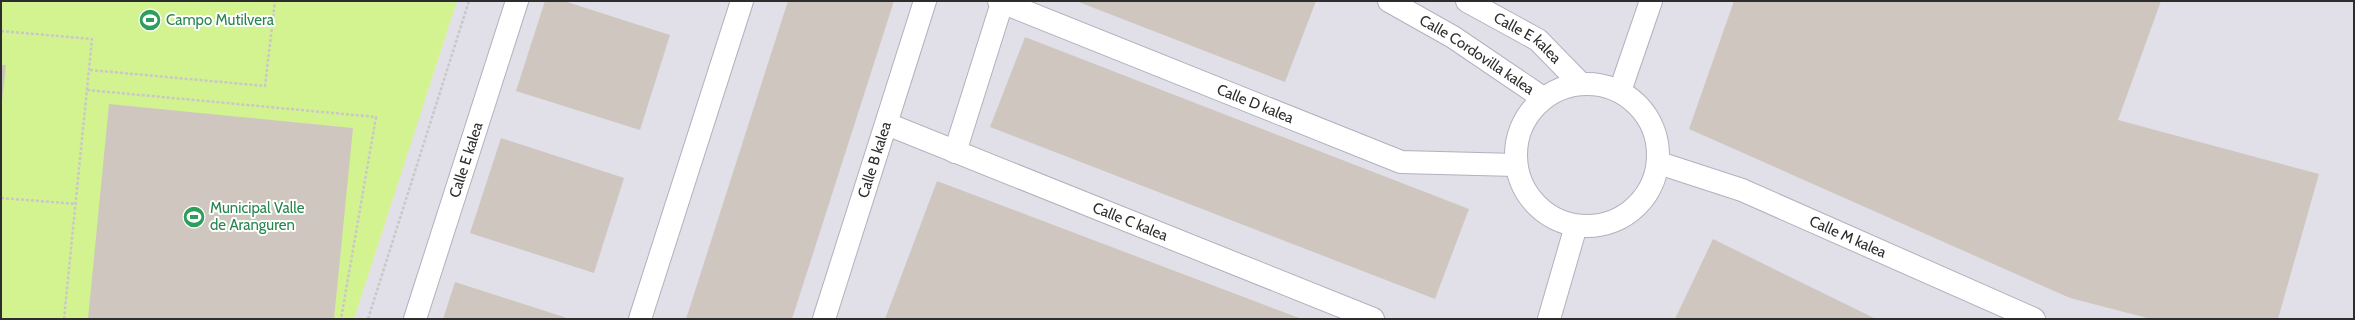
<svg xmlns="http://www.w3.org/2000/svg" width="2355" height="320" viewBox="0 0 2355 320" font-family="Cabin,sans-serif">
<rect width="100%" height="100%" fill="#efe6de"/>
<polygon fill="#e1dfe8" points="457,1 2354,1 2354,319 354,319"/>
<polygon fill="#d3f391" points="1,1 457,1 354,319 1,319"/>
<g fill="#cfc7bf">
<polygon points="545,1 564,1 670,35 640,130 516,91"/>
<polygon points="788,1 894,1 792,319 686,319"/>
<polygon points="1076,1 1316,1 1285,82"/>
<polygon points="1734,1 2161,1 2118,120 2319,174 2278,319 2151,319 2070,298 1689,129"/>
<polygon points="1025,37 1469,209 1435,299 990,127"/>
<polygon points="1,65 6,65 2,101 1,101"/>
<polygon points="109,104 353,128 334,319 88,319"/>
<polygon points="501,138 624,178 594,273 470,233"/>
<polygon points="937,181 1302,319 885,319"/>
<polygon points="1713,239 1876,319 1675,319"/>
<polygon points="455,282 570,319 443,319"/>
</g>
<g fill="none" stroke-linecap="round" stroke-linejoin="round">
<g stroke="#aeb3be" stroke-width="24">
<g id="minor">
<path id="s1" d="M 999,1 L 1401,162 L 1516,165"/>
<path id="s2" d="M 1467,1 L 1538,40 L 1580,83"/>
<path id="s3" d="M 887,124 L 1373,319"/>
<polyline points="955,152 1002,3"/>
<polyline points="640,319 742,1"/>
<path id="s4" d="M 824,319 L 925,1"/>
</g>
</g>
<g stroke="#aeb3be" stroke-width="24">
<g id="tertiary">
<path id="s5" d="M 1389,1 L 1453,37 L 1543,98"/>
<circle cx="1587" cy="155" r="71"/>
<polyline points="1620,91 1651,1"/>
<path id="s6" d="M 1659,163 L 1742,190 L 2034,319"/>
<path id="s7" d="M 415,319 L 517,1"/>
<polyline points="1549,319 1576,226"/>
</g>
</g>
<g stroke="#c8c8c8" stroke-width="2.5" stroke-dasharray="3 2" stroke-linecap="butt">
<polyline points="1,31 92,39 64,319"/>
<polyline points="90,70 265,86 275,1"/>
<polyline points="87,90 376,117 341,319"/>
<polyline points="1,198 77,204"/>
<polyline points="368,319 469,1"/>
</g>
<use href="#minor" stroke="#fff" stroke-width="22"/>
<use href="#tertiary" stroke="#fff" stroke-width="22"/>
</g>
<defs>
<g id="stadium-disc" transform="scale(1.15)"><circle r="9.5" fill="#2e9e5b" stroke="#fff"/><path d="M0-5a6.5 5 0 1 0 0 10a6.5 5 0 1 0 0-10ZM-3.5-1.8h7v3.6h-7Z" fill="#fff"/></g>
</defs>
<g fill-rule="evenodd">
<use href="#stadium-disc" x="150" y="20"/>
<use href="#stadium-disc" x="194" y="217"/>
</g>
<g text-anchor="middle" stroke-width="4" stroke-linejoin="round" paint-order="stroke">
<g font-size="15" fill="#27864d" stroke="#fff" text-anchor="start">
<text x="166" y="25">Campo Mutilvera</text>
<text x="210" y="213">Municipal Valle<tspan x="210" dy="17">de Aranguren</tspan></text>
</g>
<g font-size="15" fill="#2d2d2d" stroke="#fff">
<text dy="5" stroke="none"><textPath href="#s2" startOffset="71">Calle E kalea</textPath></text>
<text dy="5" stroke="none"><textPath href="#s5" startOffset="103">Calle Cordovilla kalea</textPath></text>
<text dy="5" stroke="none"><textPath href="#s1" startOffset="276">Calle D kalea</textPath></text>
<text dy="5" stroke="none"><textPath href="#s7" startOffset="167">Calle E kalea</textPath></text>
<text dy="5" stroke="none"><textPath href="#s4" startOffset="167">Calle B kalea</textPath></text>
<text dy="5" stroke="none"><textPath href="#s3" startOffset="262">Calle C kalea</textPath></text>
<text dy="5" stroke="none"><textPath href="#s6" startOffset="203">Calle M kalea</textPath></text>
</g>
</g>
<rect width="2355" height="320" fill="none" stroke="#2d2d2d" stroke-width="4"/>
</svg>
